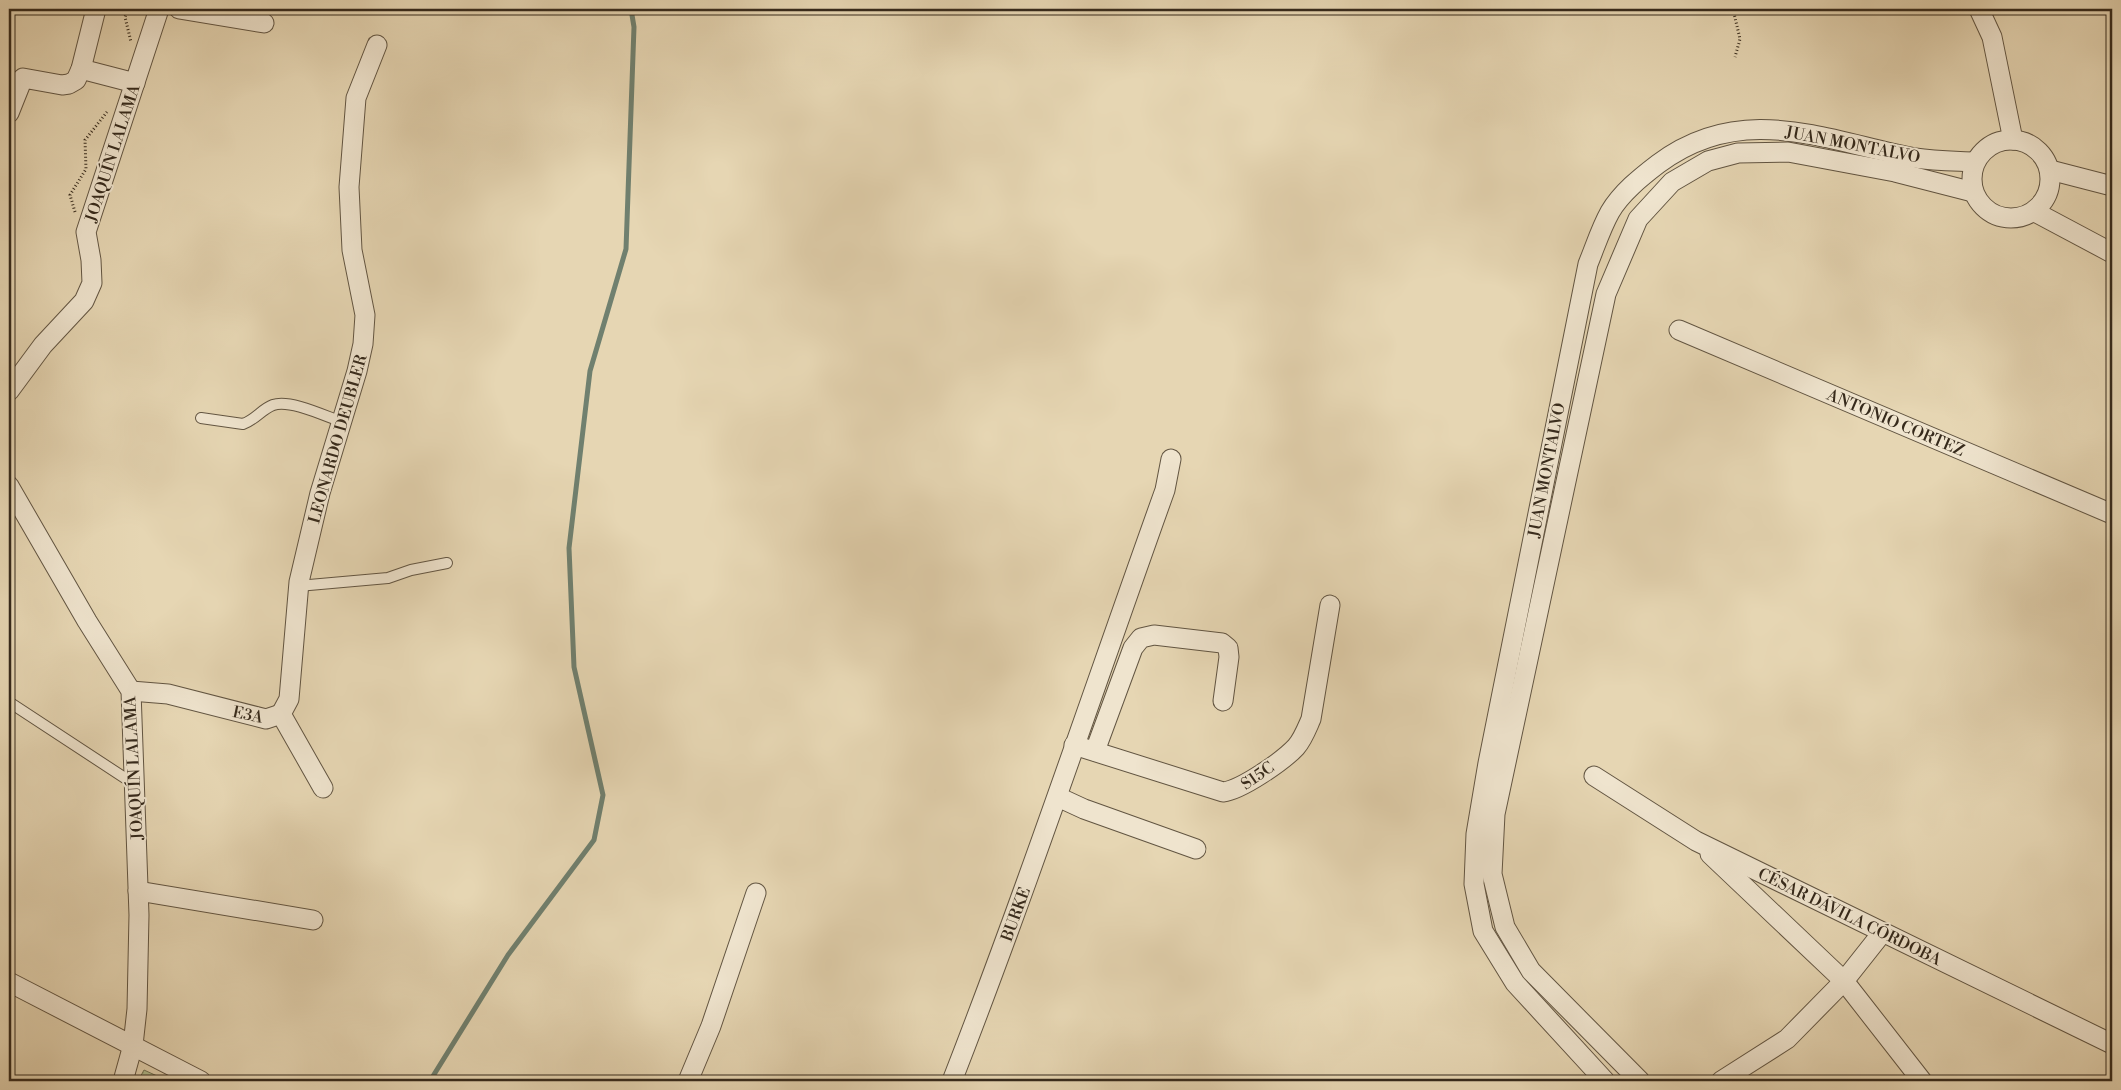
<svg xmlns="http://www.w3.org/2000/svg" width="2121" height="1090" viewBox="0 0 2121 1090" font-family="'Libre Bodoni',serif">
<defs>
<pattern id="green-dots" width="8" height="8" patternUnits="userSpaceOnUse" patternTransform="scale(1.25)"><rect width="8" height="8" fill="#b1be8f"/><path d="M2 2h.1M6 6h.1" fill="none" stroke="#919b74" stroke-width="1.8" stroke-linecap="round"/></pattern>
</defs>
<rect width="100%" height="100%" fill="#e6d6b3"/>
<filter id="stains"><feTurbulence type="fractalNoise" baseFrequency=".004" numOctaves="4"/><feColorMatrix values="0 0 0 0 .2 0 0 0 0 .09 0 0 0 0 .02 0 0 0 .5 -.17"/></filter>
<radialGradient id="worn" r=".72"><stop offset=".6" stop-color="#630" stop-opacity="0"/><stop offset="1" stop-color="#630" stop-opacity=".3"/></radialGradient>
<polygon fill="url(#green-dots)" stroke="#747456" points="144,1070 168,1081 138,1081"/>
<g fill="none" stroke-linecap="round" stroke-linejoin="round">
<polyline stroke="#70806f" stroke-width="5" points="430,1081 508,955 594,840 603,795 574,667 569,548 590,371 626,249 634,27 631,9"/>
<g stroke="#625542" stroke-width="12">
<g id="lane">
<path d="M 201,418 L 243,424 C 255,420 262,409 273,405 C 290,399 325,416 342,422"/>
<polyline points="298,586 388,578 411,570 447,563"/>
<polyline points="9,702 134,784"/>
</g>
</g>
<g stroke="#625542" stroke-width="21">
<g id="street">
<polyline points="179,9 264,23"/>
<polyline points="1979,9 1992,37 2013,140"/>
<polyline points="81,69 135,83"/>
<polyline points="9,113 23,78 62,85 69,84 76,80 81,69 96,9"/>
<circle cx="2011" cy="179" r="39"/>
<polyline points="2050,170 2112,186"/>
<polyline points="2035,212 2112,253"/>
<polyline points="1679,330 2112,514"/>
<polyline points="9,391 43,345 84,301 92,283 91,260 86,232 159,9"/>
<polyline points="9,486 87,621 131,691 139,915 137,1009 133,1045 123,1081"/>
<polyline points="131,691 168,694 266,719 281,714 323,788"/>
<polyline points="281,714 289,699 299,582 320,493 357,371 363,344 365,315 352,250 349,187 356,98 377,45"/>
<path d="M 1074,745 L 1223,792 C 1241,790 1283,761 1296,747 C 1303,739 1307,728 1311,719 L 1330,605"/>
<polyline points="1095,751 1133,648 1141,638 1154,635 1222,643 1228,648 1229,657 1223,701"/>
<polyline points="1594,776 1696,841 2112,1044"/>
<polyline points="1058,797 1084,809 1196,849"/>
<polyline points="1710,854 1844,981 1922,1081"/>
<polyline points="138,891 313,920"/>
<polyline points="9,982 201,1081"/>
<polyline points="688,1081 711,1026 756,893"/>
<path d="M 952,1081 C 1028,886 1094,688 1165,490 L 1171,459"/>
<path d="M 1605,1081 L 1515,983 L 1483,931 L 1474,884 L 1476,834 L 1488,763 L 1588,264 C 1595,247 1601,228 1610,212 C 1621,193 1641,177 1658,164 C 1742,101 1823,140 1915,158 C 1935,161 1955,161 1975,162"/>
<polyline points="1640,1081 1531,971 1505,927 1492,874 1495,814 1606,294 1638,219 1672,182 1708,161 1738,153 1788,152 1895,172 1973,192"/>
<polyline points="1721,1081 1787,1039 1844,981 1882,933"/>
</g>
</g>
<g stroke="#362a1c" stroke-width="3" stroke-dasharray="1 2.5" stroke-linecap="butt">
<polyline points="128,9 125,17 131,42"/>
<polyline points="1733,9 1740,39 1735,57"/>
<polyline points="75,212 70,195 86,169 85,140 107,112"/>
</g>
<use href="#lane" stroke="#efe4ce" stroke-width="10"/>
<use href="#street" stroke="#efe4ce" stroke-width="19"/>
</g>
<g text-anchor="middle" stroke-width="4" stroke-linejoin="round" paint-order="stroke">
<g font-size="16" fill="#362a1c" stroke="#efe4ce">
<text transform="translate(1853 144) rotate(11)" y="6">JUAN MONTALVO</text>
<text transform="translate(112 153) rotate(-72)" y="6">JOAQUÍN LALAMA</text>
<text transform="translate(1896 422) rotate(23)" y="6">ANTONIO CORTEZ</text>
<text transform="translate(337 439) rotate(-74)" y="6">LEONARDO DEUBLER</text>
<text transform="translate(1546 470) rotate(-79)" y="6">JUAN MONTALVO</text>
<text transform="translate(248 714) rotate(12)" y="6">E3A</text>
<text transform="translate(133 768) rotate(-93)" y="6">JOAQUÍN LALAMA</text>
<text transform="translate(1257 775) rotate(-35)" y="6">S15C</text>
<text transform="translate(1015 914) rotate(-70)" y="6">BURKE</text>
<text transform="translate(1850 916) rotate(26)" y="6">CÉSAR DÁVILA CÓRDOBA</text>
</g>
</g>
<rect width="2121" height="1090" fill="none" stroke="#e6d6b3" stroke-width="30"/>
<rect x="10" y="10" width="2101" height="1070" fill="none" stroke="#362a1c" stroke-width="2.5"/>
<rect x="15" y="15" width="2091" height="1060" fill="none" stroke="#362a1c"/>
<rect width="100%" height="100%" filter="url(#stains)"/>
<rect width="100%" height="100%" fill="url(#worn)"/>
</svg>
